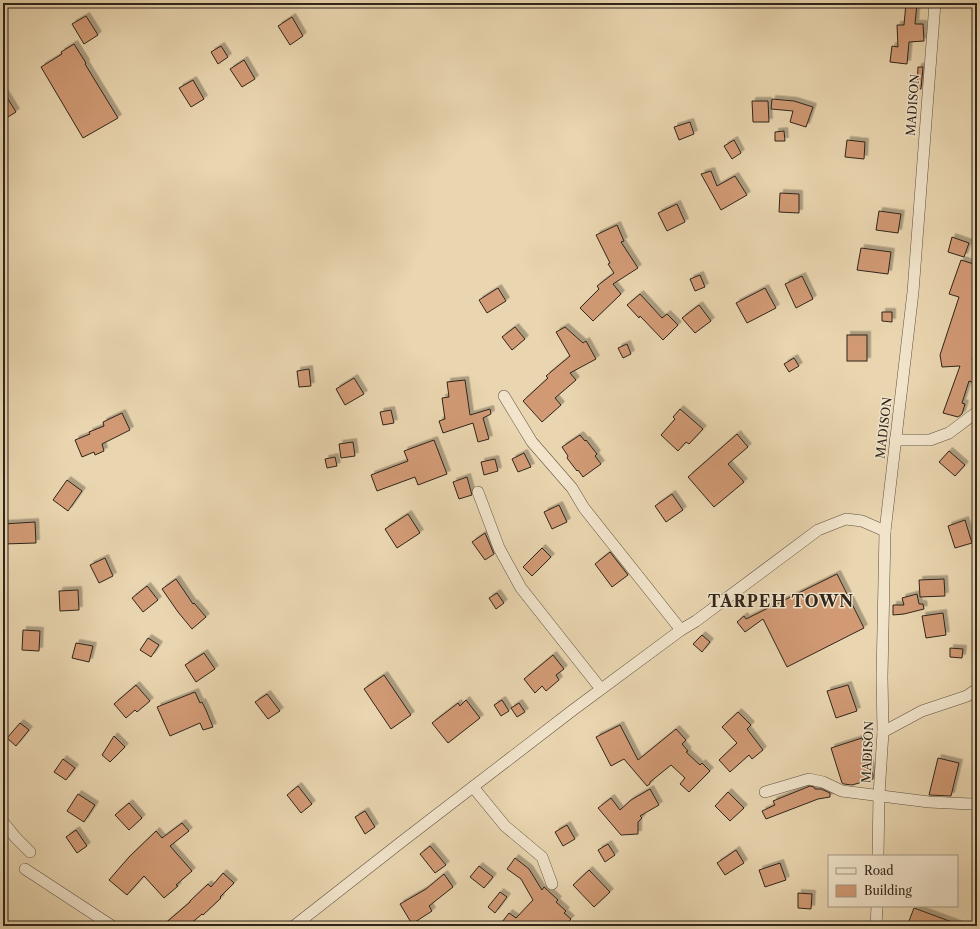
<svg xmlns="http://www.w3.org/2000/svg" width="980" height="929" viewBox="0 0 980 929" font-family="'Libre Caslon Text',serif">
<defs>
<filter id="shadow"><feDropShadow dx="3.5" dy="-3.5" stdDeviation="0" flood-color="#0004"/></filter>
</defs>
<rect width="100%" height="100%" fill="#e9d5af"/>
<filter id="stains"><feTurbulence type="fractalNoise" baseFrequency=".005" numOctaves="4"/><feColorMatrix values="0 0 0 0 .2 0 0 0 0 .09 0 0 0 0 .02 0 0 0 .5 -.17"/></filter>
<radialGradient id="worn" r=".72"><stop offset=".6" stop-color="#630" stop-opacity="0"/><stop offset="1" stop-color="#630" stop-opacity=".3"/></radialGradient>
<g fill="#d19a74" stroke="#2f251b" filter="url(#shadow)">
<polygon points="906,3 917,3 915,24 923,24 924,41 909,42 907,64 890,62 892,46 898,47 897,25 904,25"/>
<polygon points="86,16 98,35 84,44 72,24"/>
<polygon points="292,17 303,36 290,45 278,26"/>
<polygon points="74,44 86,63 85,64 118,118 83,138 41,67 62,54 61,52"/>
<polygon points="221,46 228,57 218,64 211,52"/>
<polygon points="244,60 255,79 242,87 230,69"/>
<polygon points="918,67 923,67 921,89 917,89"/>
<polygon points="193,80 204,99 191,107 179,88"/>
<polygon points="3,91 16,112 3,120"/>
<polygon points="772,99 794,101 813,107 806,127 790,122 793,111 771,109"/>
<polygon points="752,101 768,101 769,122 753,122"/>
<polygon points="690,122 694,134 679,140 674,127"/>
<polygon points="784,131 785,141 775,141 775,132"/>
<polygon points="734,140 741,153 732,159 724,146"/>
<polygon points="847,140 865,142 864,159 845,157"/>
<polygon points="711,171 717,186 735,176 747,195 721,210 701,174"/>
<polygon points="780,193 799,194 799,213 779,212"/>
<polygon points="677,204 685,222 667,231 658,213"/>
<polygon points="879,211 901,214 898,233 876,230"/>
<polygon points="617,225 624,241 621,242 638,268 613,284 621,294 593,321 580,308 599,289 597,286 614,273 608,264 610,263 596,235"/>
<polygon points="952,237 969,243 964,257 948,252"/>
<polygon points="861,248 891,252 888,274 857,270"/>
<polygon points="961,260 977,265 977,347 972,360 977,362 977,384 969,381 962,403 965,404 962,414 958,417 943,413 960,366 942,367 940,355 959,297 949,294"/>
<polygon points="700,275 705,287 695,291 690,279"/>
<polygon points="802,276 813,299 796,308 785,284"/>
<polygon points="498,288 506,301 487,313 479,300"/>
<polygon points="765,288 776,308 747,323 736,303"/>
<polygon points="640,294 662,318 667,314 678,325 663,340 640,316 639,318 627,305"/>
<polygon points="699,305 711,321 695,333 682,318"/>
<polygon points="882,312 892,312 892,322 882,321"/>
<polygon points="515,327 525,339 512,350 502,337"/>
<polygon points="565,327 583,343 586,341 596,359 570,373 576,380 555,398 561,405 542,422 523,401 548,378 546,376 570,356 556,332"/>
<rect x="847" y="335" width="20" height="26"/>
<polygon points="627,344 631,354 623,358 618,348"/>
<polygon points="794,358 799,366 789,372 784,364"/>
<polygon points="309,369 311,386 299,387 297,371"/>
<polygon points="354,378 364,394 345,405 336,389"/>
<polygon points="465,380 470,415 490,409 491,414 483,418 489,439 478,442 473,423 443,433 439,421 445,419 442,398 449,397 447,382"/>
<polygon points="680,409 703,429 689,444 686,442 678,451 661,435 675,419 673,417"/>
<polygon points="391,410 394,423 383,425 380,412"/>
<polygon points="122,413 130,430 102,444 104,451 95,455 94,452 82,457 75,440 90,434 89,432 104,426 103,422"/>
<polygon points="737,434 748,447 728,464 744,482 714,507 688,477"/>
<polygon points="580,435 585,441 586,440 597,454 595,456 601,464 583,477 578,470 577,471 567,458 568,456 562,447"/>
<polygon points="434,440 447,474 418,485 415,477 377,491 371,475 408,461 404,451"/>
<polygon points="353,442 355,456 341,458 339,444"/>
<polygon points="949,451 965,465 955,476 939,462"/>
<polygon points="524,453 531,467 518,472 512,459"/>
<polygon points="335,457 337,466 327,468 325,459"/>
<polygon points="495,459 498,471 484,475 481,462"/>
<polygon points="467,477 472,495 459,499 453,482"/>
<polygon points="67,480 82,491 68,511 53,500"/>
<polygon points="672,494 683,510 666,522 655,506"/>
<polygon points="559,505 567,522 552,529 544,512"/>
<polygon points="408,514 420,533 397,548 385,529"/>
<polygon points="965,520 972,543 955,548 948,526"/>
<polygon points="35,522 36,543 3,544 3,524"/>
<polygon points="485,533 494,554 485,560 472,542"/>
<polygon points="542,548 551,557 532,576 523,567"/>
<polygon points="610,552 628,575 612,587 595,564"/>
<polygon points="105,558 113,576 99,583 90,565"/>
<polygon points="837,574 864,628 787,667 763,619 745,632 737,622 744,616 746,619"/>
<polygon points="176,579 193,604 194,603 206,617 192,629 178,612 162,589"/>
<polygon points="944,579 945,596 920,597 919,580"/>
<polygon points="147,586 158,600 143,612 132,598"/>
<polygon points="78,590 79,610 60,611 59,591"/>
<polygon points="497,593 504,603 496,609 489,598"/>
<polygon points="917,594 919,604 923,604 924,609 904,614 893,615 893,605 904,605 902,598"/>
<polygon points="943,613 946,635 926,638 922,616"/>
<polygon points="23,630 40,631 39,651 22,650"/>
<polygon points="702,635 710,642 702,652 693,644"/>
<polygon points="148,638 159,645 151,657 140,650"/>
<polygon points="76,643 93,646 89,662 72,658"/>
<polygon points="950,648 963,649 962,658 950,657"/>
<polygon points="204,653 215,669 196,682 185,665"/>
<polygon points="553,655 564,669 556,675 559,680 546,691 542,686 535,693 524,679"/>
<polygon points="384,675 411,715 391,729 364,689"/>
<polygon points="136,685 150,701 137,712 135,710 126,718 114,704"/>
<polygon points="848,685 857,711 836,718 827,691"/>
<polygon points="195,692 200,703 202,702 206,710 213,727 203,730 200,723 170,736 157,707"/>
<polygon points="267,694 280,711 268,719 255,702"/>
<polygon points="466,700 480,718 448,743 432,723 458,703 460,706"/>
<polygon points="502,700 509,711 501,716 494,705"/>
<polygon points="519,703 525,712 517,717 511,708"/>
<polygon points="738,712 751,725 747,729 763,750 752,759 749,755 730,772 719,760 737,743 722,727"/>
<polygon points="20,723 29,730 16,746 7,738"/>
<polygon points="620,725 638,760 676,729 686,740 682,744 688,751 686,752 700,765 702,763 710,771 689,792 680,784 685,778 671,765 650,782 650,784 647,786 624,759 611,766 596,737"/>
<polygon points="114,736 125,747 110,762 102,755"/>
<polygon points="862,738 873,775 873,779 852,785 844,784 842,783 831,748"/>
<polygon points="938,758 959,763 951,796 929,795"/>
<polygon points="63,759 75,768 66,780 54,772"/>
<polygon points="298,786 312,804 301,813 287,795"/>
<polygon points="810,786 814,787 815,789 821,789 830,793 830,797 818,799 766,819 762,811 775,805 773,801"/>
<polygon points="650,789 659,805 640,816 642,818 638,822 638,834 621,835 598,808 611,798 620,810 631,800"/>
<polygon points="728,792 744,808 730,821 715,806"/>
<polygon points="78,794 95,805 84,822 67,811"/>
<polygon points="129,803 142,818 129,830 115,815"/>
<polygon points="365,811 375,827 365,834 355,817"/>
<polygon points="182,823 189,831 170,846 192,871 176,885 178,886 164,898 144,876 127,895 109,880 129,857 156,831 162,838"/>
<polygon points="567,825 575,839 563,846 555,832"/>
<polygon points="76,830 87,846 77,853 66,837"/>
<polygon points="608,844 615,855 605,862 598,850"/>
<polygon points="430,846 446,865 435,873 420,854"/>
<polygon points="736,850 744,863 725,875 717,863"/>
<polygon points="515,858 529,869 542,890 544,887 558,900 556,902 566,911 564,913 571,919 564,926 499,926 509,913 516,918 533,900 521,879 507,869"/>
<polygon points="780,863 786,880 765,887 759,870"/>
<polygon points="479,866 493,877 484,888 470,877"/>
<polygon points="589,870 610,892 594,907 573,885"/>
<polygon points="223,873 234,883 220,897 221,898 203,915 202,914 188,926 162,926 190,902 190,901 208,884 211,887"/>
<polygon points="444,874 453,887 429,906 432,911 412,924 400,904 426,889"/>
<polygon points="500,892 507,897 495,913 488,907"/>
<polygon points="798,893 812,894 811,909 798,908"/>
<polygon points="914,908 960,925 960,926 907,926"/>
</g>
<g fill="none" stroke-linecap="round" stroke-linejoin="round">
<g stroke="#5e5140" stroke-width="12">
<g id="minor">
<polyline points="504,396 532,442 572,488 584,508 681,630"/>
<polyline points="895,440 930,440 949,433 977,412"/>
<polyline points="478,492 499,548 521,588 601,689"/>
<polyline points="883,732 922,711 967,696 977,689"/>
<polyline points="473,787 505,826 542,857 552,884"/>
<polyline points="765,792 809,779 823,782 842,791 929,802 971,804 977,803"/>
<polyline points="3,822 16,838 30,852"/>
<polyline points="878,856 879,795 883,732 882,677 885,531 913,292 935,3"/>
<polyline points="25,869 112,926"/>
<polyline points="294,926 400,843 573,710 681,630 696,621 818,530 846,519 862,521 885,531"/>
<polyline points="876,926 877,906"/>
</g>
</g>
<use href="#minor" stroke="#f1e4cb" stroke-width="11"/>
</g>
<g text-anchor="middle" stroke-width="3" stroke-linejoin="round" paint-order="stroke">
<g font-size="12" fill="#2f251b" stroke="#f1e4cb">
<text transform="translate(913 105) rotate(-86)" y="4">MADISON</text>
<text transform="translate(884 428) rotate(-83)" y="4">MADISON</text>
<text transform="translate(868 752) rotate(-87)" y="4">MADISON</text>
</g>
<g font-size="16" font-weight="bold" letter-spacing="1" fill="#2f251b" stroke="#f1e4cb">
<text x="781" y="607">TARPEH TOWN</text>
</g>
</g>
<rect width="980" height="929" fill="none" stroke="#e9d5af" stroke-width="16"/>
<rect x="4" y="4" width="972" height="921" fill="none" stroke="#2f251b" stroke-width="2"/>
<rect x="8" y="8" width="964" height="913" fill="none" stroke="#2f251b"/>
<rect x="828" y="855" width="130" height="52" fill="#f1e4cb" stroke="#a39885"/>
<rect x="836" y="868" width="20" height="6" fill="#f1e4cb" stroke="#a39885"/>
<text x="864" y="875" font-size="12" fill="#2f251b">Road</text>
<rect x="836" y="885" width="20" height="12" fill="#d19a74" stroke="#a39885"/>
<text x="864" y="895" font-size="12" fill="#2f251b">Building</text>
<rect width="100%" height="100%" filter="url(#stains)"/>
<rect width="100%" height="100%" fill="url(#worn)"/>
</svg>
